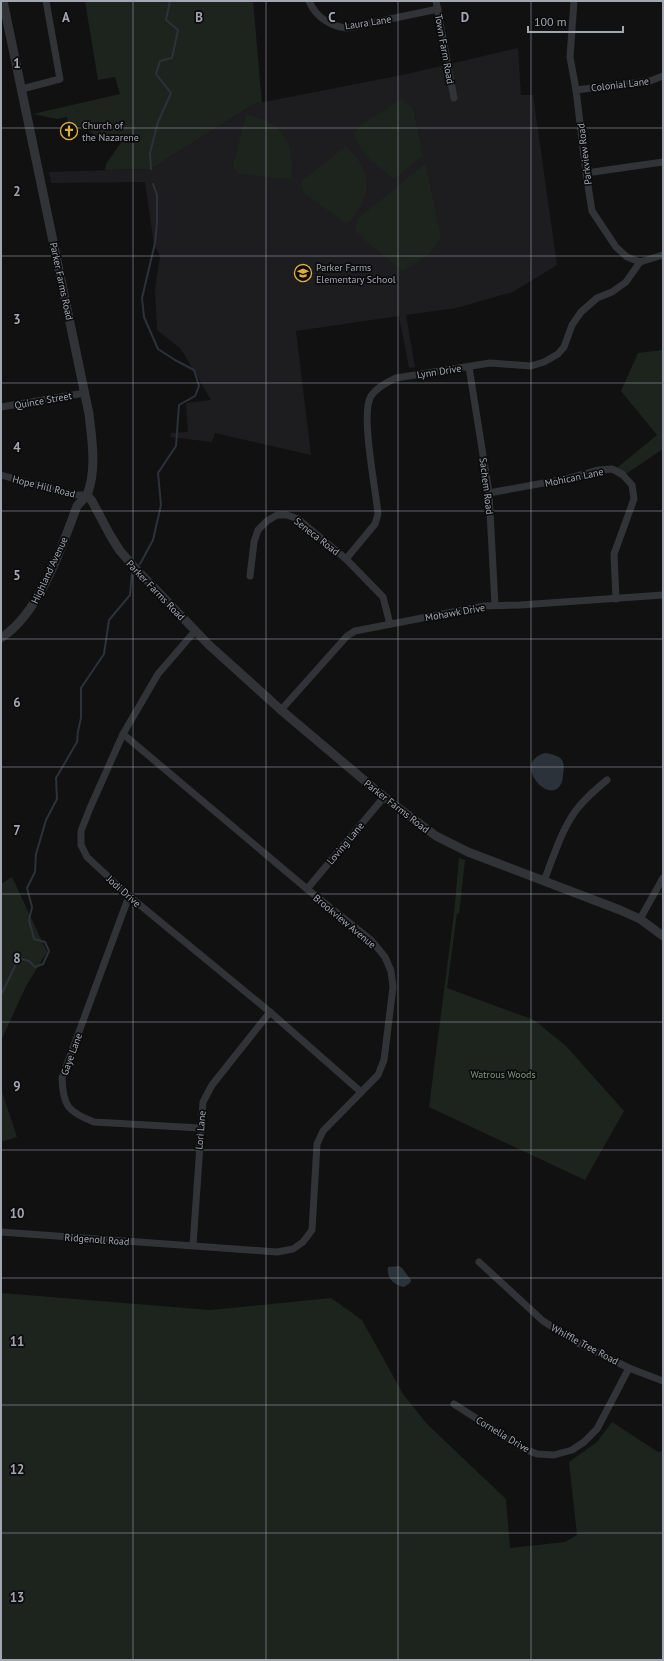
<svg xmlns="http://www.w3.org/2000/svg" width="664" height="1661" viewBox="0 0 664 1661" font-family="'PT Sans',sans-serif">
<rect width="100%" height="100%" fill="#111112"/>
<polygon fill="#1d1d1f" points="518,48 521,95 533,95 557,265 513,292 456,308 406,315 415,367 409,368 399,316 296,331 311,455 215,433 212,442 170,437 171,433 188,432 186,403 211,400 181,349 157,330 155,290 160,256 154,245 145,182 51,183 49,172 151,169 254,104 407,74"/>
<g fill="#1d241e">
<polygon points="85,1 232,1 233,2 253,1 262,103 254,104 151,169 105,170 106,164 122,141 102,139 80,126 69,128 67,117 57,119 33,114 120,94 115,77 98,80"/>
<path d="M 402,99 L 413,109 L 423,155 L 394,179 C 380,167 354,150 355,131 L 363,124 Z"/>
<path d="M 246,115 C 282,120 296,144 291,179 L 238,174 L 233,166 Z"/>
<path d="M 346,146 C 351,152 357,157 360,163 C 374,185 364,207 347,224 L 308,196 L 302,189 L 302,181 Z"/>
<polygon points="425,164 441,237 429,254 403,271 366,241 355,230 357,220"/>
<polygon points="663,350 663,449 620,478 612,472 657,435 621,391 638,353"/>
<polygon points="459,858 465,860 459,914 457,913 447,988 534,1020 566,1046 624,1111 585,1180 429,1107 454,913"/>
<polygon points="12,877 47,952 26,986 1,1041 1,884"/>
<polygon points="1,1089 17,1137 1,1142"/>
<polygon points="1,1293 210,1310 331,1298 362,1320 403,1394 427,1424 506,1499 510,1548 565,1542 577,1535 569,1462 597,1442 612,1422 658,1452 663,1451 663,1660 1,1660"/>
</g>
<g fill="#2c3239">
<path d="M 546,753 C 561,756 566,759 563,775 C 563,778 562,782 561,784 C 549,807 510,761 546,753 Z"/>
<path d="M 399,1266 L 402,1268 L 411,1280 L 410,1283 L 404,1287 C 394,1286 386,1277 388,1267 Z"/>
</g>
<g fill="none" stroke-linecap="round" stroke-linejoin="round">
<g stroke="#2c3239" stroke-width="2">
<polyline points="151,169 150,153 158,122 171,93 156,74 160,61 172,58 178,30 166,20 170,1"/>
<polyline points="140,564 153,540 161,505 158,473 176,446 179,405 195,396 199,386 194,370 175,360 158,349 144,317 142,298 155,243 157,223 157,195 153,184"/>
<polyline points="1,995 19,958 29,961 35,967 43,964 49,951 45,942 34,939 29,920 32,907 27,888 35,872 36,854 46,820 57,799 56,778 77,742 78,731 81,718 81,688 104,654 109,620 130,595 132,572"/>
</g>
<g stroke="#323336" stroke-width="7">
<path d="M 309,1 C 316,17 330,26 347,28 L 438,9"/>
<polyline points="436,1 454,98"/>
<polyline points="574,1 570,57 576,90 586,173 592,211 616,247 627,257 640,262 663,255"/>
<polyline points="22,89 60,79 46,1"/>
<polyline points="576,90 650,81 663,76"/>
<polyline points="586,173 663,162"/>
<polyline points="469,367 489,493 495,605"/>
<polyline points="1,407 85,393"/>
<polyline points="1,475 64,493 75,495 87,495"/>
<polyline points="489,493 566,479 599,470 612,469 622,474 632,485 634,499 614,554 616,599"/>
<path d="M 346,559 L 375,524 L 378,514 C 376,490 360,413 371,396 C 377,387 387,382 396,378 L 490,363 L 531,366 L 544,362 L 558,354 L 564,347 L 572,325 L 581,312 L 597,298 L 612,292 L 626,282 L 640,262"/>
<polyline points="250,576 254,542 258,530 267,521 277,515 287,515 298,519 346,559 383,597 390,624"/>
<polyline points="195,631 158,674 123,734 90,808 81,831 81,845 87,857 129,896 270,1012 361,1092"/>
<polyline points="281,710 347,636 355,631 484,606 520,605 663,595"/>
<path d="M 544,881 C 553,858 560,834 574,813 C 583,800 595,790 607,780"/>
<polyline points="307,889 384,797"/>
<path d="M 129,896 L 62,1078 C 63,1106 68,1112 94,1122 L 200,1128"/>
<polyline points="640,919 663,878"/>
<polyline points="1,1232 277,1252 293,1249 303,1242 312,1230 317,1144 323,1131 378,1075 384,1060 393,987 391,971 385,957 371,940 307,889 123,734"/>
<polyline points="193,1245 203,1102 212,1085 270,1012"/>
<polyline points="479,1262 543,1321 578,1343 629,1368 663,1381"/>
<polyline points="454,1404 522,1448 537,1454 554,1455 572,1450 584,1442 597,1429 629,1368"/>
</g>
<g stroke="#323336" stroke-width="9">
<path d="M 3,1 L 89,414 C 92,440 97,470 87,495 L 92,501 L 110,535 L 120,551 L 138,571 L 209,645 L 281,710 L 384,797 L 436,836 L 468,852 L 620,910 L 640,919 L 663,936"/>
<path d="M 1,638 C 39,614 62,547 77,506 L 87,495"/>
</g>
</g>
<path fill="none" stroke="#a3a7b1" stroke-width="1" stroke-opacity="0.55" d="M 133,1 L 133,1660M 266,1 L 266,1660M 398,1 L 398,1660M 531,1 L 531,1660M 1,128 L 663,128M 1,256 L 663,256M 1,383 L 663,383M 1,511 L 663,511M 1,639 L 663,639M 1,767 L 663,767M 1,894 L 663,894M 1,1022 L 663,1022M 1,1150 L 663,1150M 1,1278 L 663,1278M 1,1405 L 663,1405M 1,1533 L 663,1533"/>
<defs>
<g id="church-ring" transform="scale(0.9)"><circle r="9.5" fill="#0c0c0d" stroke="#dcae3f" stroke-width="1.5"/><path d="M-1.2-6h2.4v3.5h3.3v2.4h-3.3V6h-2.4V-.1h-3.3v-2.4h3.3Z" fill="#dcae3f"/></g>
<g id="school-ring" transform="scale(0.9)"><circle r="9.5" fill="#0c0c0d" stroke="#dcae3f" stroke-width="1.5"/><path d="M0-5L7-2L0 1L-7-2ZM-4 1L0 2.5L4 1V4Q0 6-4 4Z" fill="#dcae3f"/></g>
</defs>
<g fill-rule="evenodd">
<use href="#church-ring" x="69" y="131"/>
<use href="#school-ring" x="303" y="273"/>
</g>
<g text-anchor="middle" stroke-width="3.5" stroke-linejoin="round" paint-order="stroke">
<g font-size="10" fill="#a3a7b1" stroke="#0c0c0d">
<text transform="translate(368 22) rotate(-9)" y="4">Laura Lane</text>
<text transform="translate(445 49) rotate(80)" y="4">Town Farm Road</text>
<text transform="translate(620 84) rotate(-7)" y="4">Colonial Lane</text>
<text transform="translate(584 154) rotate(-97)" y="4">Parkview Road</text>
<text transform="translate(62 281) rotate(78)" y="4">Parker Farms Road</text>
<text transform="translate(439 371) rotate(-9)" y="4">Lynn Drive</text>
<text transform="translate(43 400) rotate(-10)" y="4">Quince Street</text>
<text transform="translate(574 477) rotate(-12)" y="4">Mohican Lane</text>
<text transform="translate(44 486) rotate(14)" y="4">Hope Hill Road</text>
<text transform="translate(487 486) rotate(83)" y="4">Sachem Road</text>
<text transform="translate(317 536) rotate(38)" y="4">Seneca Road</text>
<text transform="translate(49 570) rotate(-65)" y="4">Highland Avenue</text>
<text transform="translate(156 590) rotate(46)" y="4">Parker Farms Road</text>
<text transform="translate(455 612) rotate(-10)" y="4">Mohawk Drive</text>
<text transform="translate(397 806) rotate(38)" y="4">Parker Farms Road</text>
<text transform="translate(345 843) rotate(-50)" y="4">Loving Lane</text>
<text transform="translate(124 891) rotate(42)" y="4">Jodi Drive</text>
<text transform="translate(345 921) rotate(40)" y="4">Brookview Avenue</text>
<text transform="translate(71 1054) rotate(-70)" y="4">Gaye Lane</text>
<text transform="translate(200 1130) rotate(-85)" y="4">Lori Lane</text>
<text transform="translate(97 1239) rotate(4)" y="4">Ridgenoll Road</text>
<text transform="translate(585 1344) rotate(28)" y="4">Whiffle Tree Road</text>
<text transform="translate(503 1434) rotate(31)" y="4">Cornelia Drive</text>
</g>
<g font-size="10" fill="#a3a7b1" stroke="#0c0c0d" text-anchor="start">
<text x="82" y="129">Church of<tspan x="82" dy="12">the Nazarene</tspan></text>
<text x="316" y="271">Parker Farms<tspan x="316" dy="12">Elementary School</tspan></text>
</g>
<g font-size="10" fill="#7c9a7f" stroke="#0c0c0d">
<text x="503" y="1078">Watrous Woods</text>
</g>
</g>
<g font-size="13" text-anchor="middle" font-weight="bold" fill="#a3a7b1" stroke="#0c0c0d" stroke-width="3.5" stroke-linejoin="round" paint-order="stroke">
<text x="66" y="22">A</text>
<text x="199" y="22">B</text>
<text x="332" y="22">C</text>
<text x="465" y="22">D</text>
<text x="17" y="68">1</text>
<text x="17" y="196">2</text>
<text x="17" y="324">3</text>
<text x="17" y="452">4</text>
<text x="17" y="580">5</text>
<text x="17" y="707">6</text>
<text x="17" y="835">7</text>
<text x="17" y="963">8</text>
<text x="17" y="1091">9</text>
<text x="17" y="1218">10</text>
<text x="17" y="1346">11</text>
<text x="17" y="1474">12</text>
<text x="17" y="1602">13</text>
</g>
<rect width="664" height="1661" fill="none" stroke="#a3a7b1" stroke-width="4"/>
<path d="M528 26v6h95v-6" fill="none" stroke="#a3a7b1" stroke-width="2"/>
<text x="534" y="26" font-size="12" fill="#a3a7b1" stroke="#0c0c0d" stroke-width="3" paint-order="stroke">100 m</text>
</svg>
